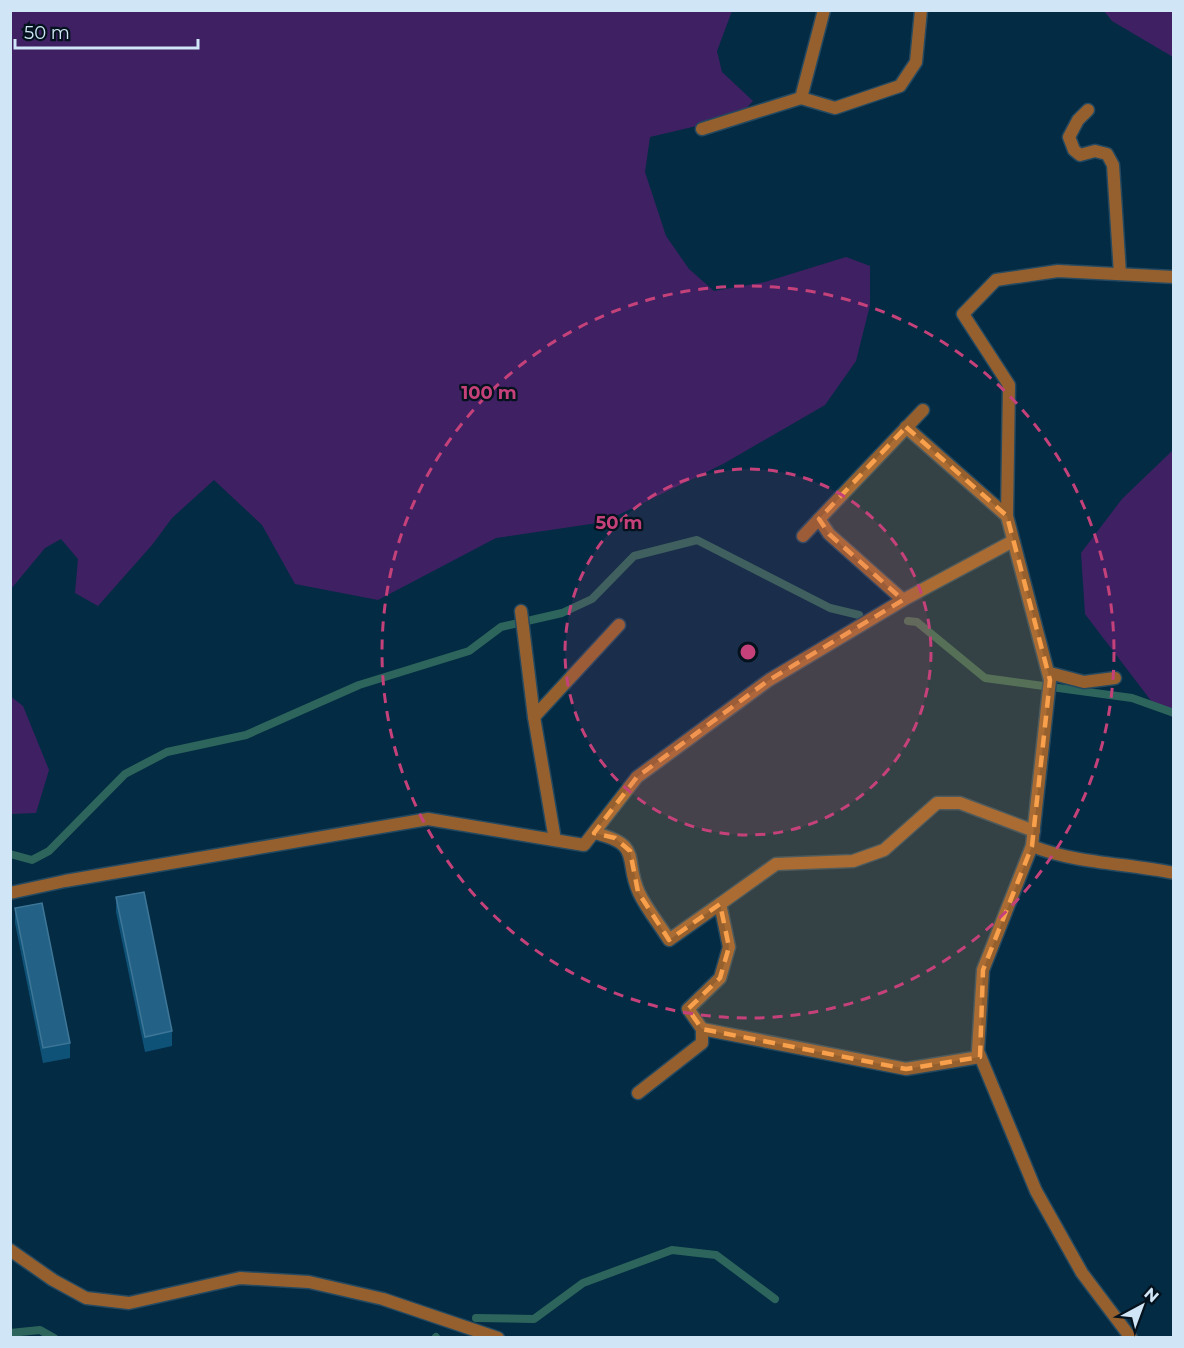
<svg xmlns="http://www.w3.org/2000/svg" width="1184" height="1348" viewBox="0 0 1184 1348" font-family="Montserrat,sans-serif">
<rect width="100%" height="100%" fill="#032b44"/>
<g fill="#3f2163">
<polygon points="11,11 732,11 717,51 722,72 753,101 739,116 650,137 645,172 666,236 689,269 714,291 765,282 846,257 870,266 870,305 856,361 825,405 723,464 604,522 496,538 378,600 295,584 262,525 214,480 172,518 152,545 98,606 75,593 78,559 61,539 45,548 11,589"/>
<polygon points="1104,11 1173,11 1173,57 1112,21"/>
<polygon points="1173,450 1173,718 1152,702 1085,614 1081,553 1122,499"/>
<polygon points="10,696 23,706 49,770 36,813 11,814"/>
</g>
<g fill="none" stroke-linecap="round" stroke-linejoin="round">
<g stroke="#2d655c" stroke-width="8">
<polyline points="908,621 917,622 985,678 1132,698 1174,713"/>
<polyline points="10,854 32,860 49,851 125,774 167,752 246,735 359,685 469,651 501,627 562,613 592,599 634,556 697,540 830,608 859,615"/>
<polyline points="476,1318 534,1319 583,1283 672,1250 716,1255 775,1299"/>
<polyline points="10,1333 40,1330 54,1338"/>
<polyline points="435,1338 436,1337"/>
</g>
<g stroke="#244960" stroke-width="15">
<g id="minor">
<polyline points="824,10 801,98 835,108 900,86 916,62 921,10"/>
<polyline points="1088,110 1078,120 1069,137 1074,150 1080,155 1095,151 1107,154 1113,165 1120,274"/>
<polyline points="702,129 801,98"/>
<polyline points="906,427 1007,516"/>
<polyline points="803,536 819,519"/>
<polyline points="903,600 829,534 819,519 923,410"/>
<polyline points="521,611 534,717 555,840"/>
<polyline points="1050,673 1084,682 1115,678"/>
<polyline points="534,717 619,625"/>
<path d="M 594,833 C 644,845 623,859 639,893 C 647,910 660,925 669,940 L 720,904"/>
<path d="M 1032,846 C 1077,864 1126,863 1174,873"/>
<polyline points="10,893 65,881 428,819 584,845 637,777 769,680 903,600 1013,541"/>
<polyline points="702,1029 906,1069 980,1057"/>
<polyline points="638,1093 702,1043 702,1029 688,1009 720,978 729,947 720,904 776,864 853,861 884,850 937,803 960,803 1034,831"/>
<polyline points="10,1250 53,1280 86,1298 129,1303 240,1278 309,1282 383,1299 498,1338"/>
<polyline points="1131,1338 1082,1273 1036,1191 978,1051 983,970 1032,846 1050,680 1007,516 1009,385 963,314 996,280 1058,271 1174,277"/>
</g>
</g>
<use href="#minor" stroke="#96602e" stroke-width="12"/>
</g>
<g fill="#0f5278">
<polygon points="116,897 172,1031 172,1046 145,1052 116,912"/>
<polygon points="15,908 70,1043 70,1058 43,1063 15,923"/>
</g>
<g fill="#236286" stroke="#3e7697" stroke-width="1.5">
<polygon points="144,892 172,1031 145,1037 116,897"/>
<polygon points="42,903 70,1043 43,1048 15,908"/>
</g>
<path fill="#f8a04b" fill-opacity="0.2" stroke="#f8a04b" stroke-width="4.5" stroke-dasharray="12 8" stroke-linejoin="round" d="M 906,427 L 1007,516 L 1050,680 L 1032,846 L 983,970 L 980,1057 L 906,1069 L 702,1029 L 688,1009 L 720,978 L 729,947 L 720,904 L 669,940 L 638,892 L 630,851 L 615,838 L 594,833 L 637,777 L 769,680 L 903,600 L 829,534 L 819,519 Z"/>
<circle cx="748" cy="652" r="183" fill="#c5417a" fill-opacity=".12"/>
<g fill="none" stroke="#c5417a" stroke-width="3" stroke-dasharray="10 8">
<circle cx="748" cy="652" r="183"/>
<circle cx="748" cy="652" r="366"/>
</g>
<circle cx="748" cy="652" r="9" fill="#c5417a" stroke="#04121d" stroke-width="3"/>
<g font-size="18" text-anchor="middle" font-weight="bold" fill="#c5417a" stroke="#04121d" stroke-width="4.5" stroke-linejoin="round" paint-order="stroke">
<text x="489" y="399">100 m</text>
<text x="619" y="529">50 m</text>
</g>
<rect width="1184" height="1348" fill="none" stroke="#d0e5f5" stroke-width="24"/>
<g transform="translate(1142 1306) rotate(41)" stroke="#04121d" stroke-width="4.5" paint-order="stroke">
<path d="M0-4.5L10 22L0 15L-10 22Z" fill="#d0e5f5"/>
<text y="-9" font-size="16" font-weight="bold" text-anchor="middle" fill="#d0e5f5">N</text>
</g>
<path d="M15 39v9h183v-9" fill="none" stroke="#d0e5f5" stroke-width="3"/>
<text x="24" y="39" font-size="18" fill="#d0e5f5" stroke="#04121d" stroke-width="4.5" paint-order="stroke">50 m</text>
</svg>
